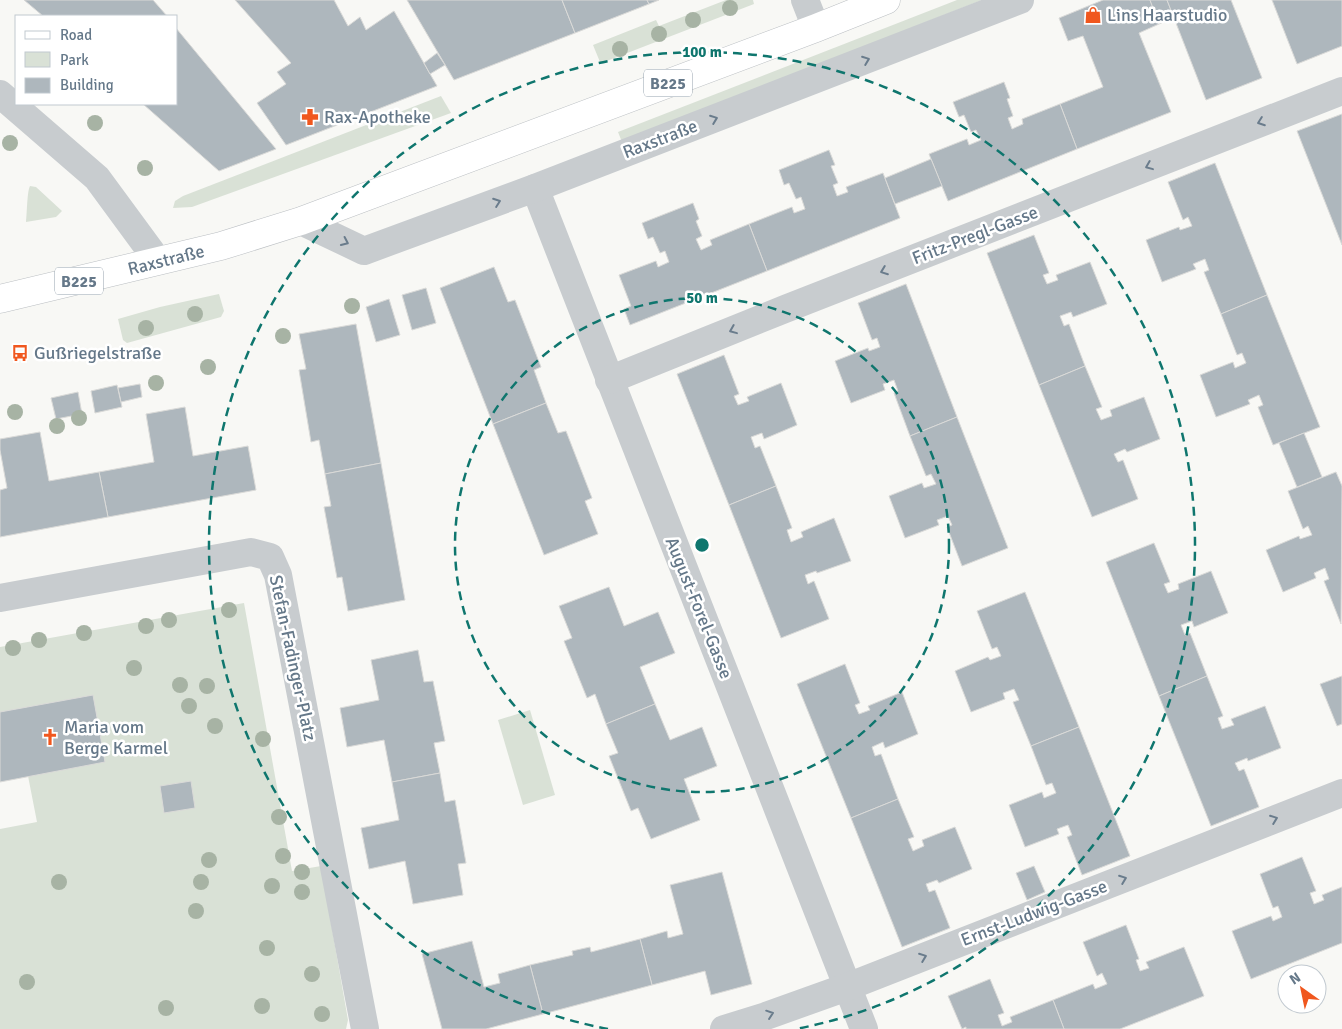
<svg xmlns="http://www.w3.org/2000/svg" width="1342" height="1029" viewBox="0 0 1342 1029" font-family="Signika,sans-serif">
<rect width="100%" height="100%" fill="#f8f8f5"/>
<g fill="#d9e1d6">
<polygon points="726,0 753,0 754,4 604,62 600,62 593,45 656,20 659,26"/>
<polygon points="957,0 982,0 622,142 618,132"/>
<polygon points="441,96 451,113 192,207 173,208 175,201 183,196"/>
<path d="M 30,186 L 36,187 L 62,211 L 56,217 L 26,222 C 27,214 27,191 30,186 Z"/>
<polygon points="219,294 224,311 221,317 127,343 123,340 118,319 160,307"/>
<polygon points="244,603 292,871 321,866 348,1020 346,1029 0,1029 0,829 37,822 28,776 105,761 93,695 0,712 0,647"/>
<polygon points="530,710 555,795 523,805 498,720"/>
</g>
<g fill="#aeb7bd" stroke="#dadad8">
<polygon points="24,0 153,0 167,16 43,16"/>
<polygon points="235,0 334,0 348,26 360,17 366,30 394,11 437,86 286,145 257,103 286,84 277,72 291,63"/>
<polygon points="407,0 562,0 575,33 454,80"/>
<polygon points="562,0 647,0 649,4 575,33"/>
<polygon points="647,0 659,0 649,4"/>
<polygon points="1103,0 1150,0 1159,24 1139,33 1171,112 1077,149 1060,104 1103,87 1083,36 1068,41 1059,18"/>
<polygon points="1150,0 1167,0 1174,18 1159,24"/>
<polygon points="1167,0 1231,0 1262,78 1206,100"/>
<polygon points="1272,0 1342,0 1342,46 1297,64"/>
<polygon points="176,28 276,149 219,171 143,104 176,104"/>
<polygon points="437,53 445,65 430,74 424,63"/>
<polygon points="1004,82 1010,98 1007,99 1013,116 1008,118 1012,129 1023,124 1022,119 1060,104 1077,149 948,201 929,154 967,139 969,145 981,140 976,130 971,132 964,115 959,117 953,102"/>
<polygon points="1342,114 1342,245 1297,131"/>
<polygon points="829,150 835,165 831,166 838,183 833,185 837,196 848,192 846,187 883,173 900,218 767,271 749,224 792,207 794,213 805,209 801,197 796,199 789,183 784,185 779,170"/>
<polygon points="931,159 942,186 895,204 885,178"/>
<polygon points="1215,163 1267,295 1221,314 1204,272 1209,270 1205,259 1193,264 1196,269 1162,282 1146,240 1179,227 1180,230 1192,226 1188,217 1183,220 1168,182"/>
<polygon points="693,203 699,219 696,221 702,236 696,239 701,250 712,245 710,240 749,224 767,271 630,325 624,309 631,306 619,275 656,261 658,267 669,262 665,251 660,253 653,237 648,239 642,223"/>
<polygon points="1034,235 1049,273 1043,275 1047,284 1058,280 1056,275 1090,262 1107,304 1073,317 1071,312 1060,316 1064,326 1069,324 1085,366 1039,385 987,253"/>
<polygon points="494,267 508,302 515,300 541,367 534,370 546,403 493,424 440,288"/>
<polygon points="906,284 957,417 910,436 894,393 898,391 894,380 883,384 885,390 851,403 835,361 868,348 869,351 880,347 877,338 872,340 858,303"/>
<polygon points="426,288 436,323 412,330 402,295"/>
<polygon points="1267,295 1320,427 1273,445 1258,407 1263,405 1259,395 1248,400 1250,404 1216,417 1200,375 1233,362 1235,368 1246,363 1242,353 1237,355 1221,314"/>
<polygon points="389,299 400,335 376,342 366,307"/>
<polygon points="356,324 381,463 325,474 319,440 311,442 299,370 306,369 299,334"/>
<polygon points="724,355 739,394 734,396 738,405 749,401 747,397 781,383 797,425 764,439 762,433 751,437 755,448 760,446 776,486 729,505 677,374"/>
<polygon points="1085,366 1102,407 1096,409 1101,420 1112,416 1110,410 1144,397 1160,439 1127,452 1125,449 1114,454 1118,462 1123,460 1138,499 1092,517 1039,385"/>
<polygon points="140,384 142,397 121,402 118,388"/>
<polygon points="117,385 122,407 95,413 91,391"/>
<polygon points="78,392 82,414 56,419 51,398"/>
<polygon points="546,403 558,433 566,431 592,498 585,501 598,534 544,555 493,424"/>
<polygon points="185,407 193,456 248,446 256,490 108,517 99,472 154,462 146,414"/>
<polygon points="957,417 1008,548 962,566 947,527 952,525 948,516 937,520 939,525 905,538 889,496 922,483 924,488 936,484 931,474 926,476 910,436"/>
<polygon points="40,432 49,481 99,472 108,517 0,537 0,490 7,488 0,450 0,439"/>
<polygon points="1304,433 1322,477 1297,487 1279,443"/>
<polygon points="381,463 405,600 348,611 342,577 337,578 324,507 331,506 325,474"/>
<polygon points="1336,472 1342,486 1341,624 1324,581 1329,579 1325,568 1314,573 1316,578 1283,592 1266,550 1299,536 1300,539 1312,535 1308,526 1303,529 1288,491"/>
<polygon points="776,486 792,528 787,530 791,542 803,537 801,532 834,518 851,561 817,573 816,571 805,575 808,584 814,581 829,619 781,638 729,505"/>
<polygon points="1154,543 1170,582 1164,584 1168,593 1179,589 1178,584 1211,571 1228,613 1194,627 1192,621 1181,625 1185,635 1190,633 1207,676 1159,696 1106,562"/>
<polygon points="609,587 624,626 658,612 675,653 640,667 655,704 606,724 595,694 587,698 564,641 572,638 559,606"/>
<polygon points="1025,592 1079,727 1031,746 1013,702 1019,700 1014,689 1003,693 1005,699 971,712 955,671 988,657 990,660 1001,656 997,647 992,649 977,611"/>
<polygon points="418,650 424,682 433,681 445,741 434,743 440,773 392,782 384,740 347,747 340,708 379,700 371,660"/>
<polygon points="845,664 860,703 855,705 859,714 870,710 868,706 902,692 918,734 885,748 883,742 872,747 875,756 881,754 898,799 851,818 797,684"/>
<polygon points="1207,676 1223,716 1218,718 1222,729 1234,725 1231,719 1265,706 1281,748 1248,761 1247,758 1235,763 1239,771 1244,769 1259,807 1211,826 1159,696"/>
<polygon points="1342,676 1342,724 1337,726 1320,684"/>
<polygon points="93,695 105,762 0,782 0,712"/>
<polygon points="655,704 670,740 702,727 717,766 684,779 700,820 651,839 638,808 631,811 609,756 618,753 606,724"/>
<polygon points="1079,727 1130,856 1082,875 1067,837 1072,835 1068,825 1057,829 1059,834 1025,847 1009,805 1042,792 1044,798 1056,793 1052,783 1046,785 1031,746"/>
<polygon points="440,773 445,802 455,800 466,863 458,864 463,895 413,904 405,861 369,869 361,828 399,820 392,782"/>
<polygon points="191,781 195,808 164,813 160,786"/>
<polygon points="898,799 914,837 908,839 913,851 924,846 922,840 955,827 972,869 939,883 937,880 926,884 929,892 935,890 950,928 902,947 851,818"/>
<polygon points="1302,857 1316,891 1310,893 1314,904 1324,900 1322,895 1342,887 1342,943 1251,979 1232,931 1271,916 1273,921 1282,917 1278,906 1273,908 1260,874"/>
<polygon points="1034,866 1045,892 1027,900 1016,873"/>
<polygon points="722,872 752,984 711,995 705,971 652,985 640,939 667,931 668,938 683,934 670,885"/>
<polygon points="1126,925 1139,959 1136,960 1140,971 1149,968 1146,962 1184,947 1204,996 1120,1029 1064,1029 1053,1000 1093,984 1095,989 1107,984 1102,973 1097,976 1083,942"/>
<polygon points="640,939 652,985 543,1014 530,965 573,955 572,951 590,947 591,952"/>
<polygon points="472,941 484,987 500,983 498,974 530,965 543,1014 486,1029 442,1029 422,954"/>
<polygon points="990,979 1004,1013 998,1015 1002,1026 1012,1022 1010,1017 1053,1000 1064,1029 966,1029 966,1027 962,1029 948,996"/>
</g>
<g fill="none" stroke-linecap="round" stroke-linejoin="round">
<g stroke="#bbbfc3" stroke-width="29">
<polyline id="major" points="0,299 221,246 301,221 816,28 886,0"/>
</g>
<g stroke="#c8cccf" stroke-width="28">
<polyline points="805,0 816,28"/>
<polyline points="0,94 97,178 158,261"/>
<polyline points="535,188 864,1029"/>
<polyline points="301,221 364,251 535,188 1020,0"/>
<polyline points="609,380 785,309 1342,91"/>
<polyline points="0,598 251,552 270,557 278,575 365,1029"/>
<polyline points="724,1029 766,1016 847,987 1342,793"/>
</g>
<use href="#major" stroke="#fff" stroke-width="28"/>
</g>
<g fill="#a7b3a4">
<circle cx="730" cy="8" r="8"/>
<circle cx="693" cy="20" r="8"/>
<circle cx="659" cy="34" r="8"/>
<circle cx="620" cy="49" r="8"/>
<circle cx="95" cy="123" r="8"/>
<circle cx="10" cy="143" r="8"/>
<circle cx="145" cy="168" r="8"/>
<circle cx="352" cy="306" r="8"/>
<circle cx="195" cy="314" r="8"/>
<circle cx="146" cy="328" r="8"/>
<circle cx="283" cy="336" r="8"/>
<circle cx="208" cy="367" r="8"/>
<circle cx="156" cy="383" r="8"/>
<circle cx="15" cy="412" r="8"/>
<circle cx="79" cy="418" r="8"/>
<circle cx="57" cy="426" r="8"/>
<circle cx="229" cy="610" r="8"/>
<circle cx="169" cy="620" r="8"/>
<circle cx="146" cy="626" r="8"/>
<circle cx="84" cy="633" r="8"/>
<circle cx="39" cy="640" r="8"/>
<circle cx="13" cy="648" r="8"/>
<circle cx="134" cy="668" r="8"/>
<circle cx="180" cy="685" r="8"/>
<circle cx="207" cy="686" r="8"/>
<circle cx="189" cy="706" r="8"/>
<circle cx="215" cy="726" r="8"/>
<circle cx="263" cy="739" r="8"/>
<circle cx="279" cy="817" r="8"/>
<circle cx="283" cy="856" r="8"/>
<circle cx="209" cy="860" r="8"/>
<circle cx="302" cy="872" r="8"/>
<circle cx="59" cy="882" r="8"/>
<circle cx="201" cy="882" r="8"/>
<circle cx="272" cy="886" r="8"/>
<circle cx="302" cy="892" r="8"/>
<circle cx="196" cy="911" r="8"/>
<circle cx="267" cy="948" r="8"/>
<circle cx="312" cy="974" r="8"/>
<circle cx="27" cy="982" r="8"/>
<circle cx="262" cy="1006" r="8"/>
<circle cx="166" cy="1008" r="8"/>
<circle cx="322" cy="1014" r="8"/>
</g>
<defs><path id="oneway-chevron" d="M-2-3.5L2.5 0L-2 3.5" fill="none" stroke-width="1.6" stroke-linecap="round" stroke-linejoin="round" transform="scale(1.25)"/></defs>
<g stroke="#6a7c8c">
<use href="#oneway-chevron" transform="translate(866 60) rotate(-21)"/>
<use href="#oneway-chevron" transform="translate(714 119) rotate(-21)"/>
<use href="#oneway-chevron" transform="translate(1261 122) rotate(160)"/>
<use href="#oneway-chevron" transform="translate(1149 166) rotate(158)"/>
<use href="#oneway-chevron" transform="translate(497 202) rotate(-20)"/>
<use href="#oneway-chevron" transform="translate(345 242) rotate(25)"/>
<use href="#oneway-chevron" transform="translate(884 271) rotate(159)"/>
<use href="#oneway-chevron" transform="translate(733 330) rotate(158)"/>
<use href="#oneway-chevron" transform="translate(1274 819) rotate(-21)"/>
<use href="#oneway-chevron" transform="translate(1123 879) rotate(-21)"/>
<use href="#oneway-chevron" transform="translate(923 957) rotate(-21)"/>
<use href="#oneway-chevron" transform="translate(770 1014) rotate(-19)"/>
</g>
<g fill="none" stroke="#0f766e" stroke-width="2.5" stroke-dasharray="9 6">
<circle cx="702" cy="545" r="247"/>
<path d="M608 1029A493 493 0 1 1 796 1029"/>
</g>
<defs>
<g id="shop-bare" transform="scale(1.35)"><path d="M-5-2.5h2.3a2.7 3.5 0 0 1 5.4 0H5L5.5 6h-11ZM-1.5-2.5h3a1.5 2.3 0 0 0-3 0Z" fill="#f0571e" stroke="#fff" stroke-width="2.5" paint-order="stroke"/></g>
<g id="pharmacy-bare" transform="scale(1.35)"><path d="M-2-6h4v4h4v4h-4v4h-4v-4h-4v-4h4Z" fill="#f0571e" stroke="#fff" stroke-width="2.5" paint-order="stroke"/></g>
<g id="bus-bare" transform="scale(1.35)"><path d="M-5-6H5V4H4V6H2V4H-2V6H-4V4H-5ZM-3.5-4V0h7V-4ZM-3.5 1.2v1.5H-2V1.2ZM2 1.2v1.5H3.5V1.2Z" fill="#f0571e" stroke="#fff" stroke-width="2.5" paint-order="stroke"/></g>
<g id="church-bare" transform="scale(1.35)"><path d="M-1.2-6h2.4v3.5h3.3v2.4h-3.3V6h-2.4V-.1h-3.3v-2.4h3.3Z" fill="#f0571e" stroke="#fff" stroke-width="2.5" paint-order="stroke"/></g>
</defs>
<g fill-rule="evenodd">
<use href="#shop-bare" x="1093" y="15"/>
<use href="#pharmacy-bare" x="310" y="117"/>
<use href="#bus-bare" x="20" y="353"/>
<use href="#church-bare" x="50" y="737"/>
</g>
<g text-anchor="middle" stroke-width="5" stroke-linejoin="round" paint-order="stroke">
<g fill="#fff" stroke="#93a0ac" stroke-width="1">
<rect x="644" y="69.5" width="48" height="27" rx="4"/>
<rect x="55" y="267.5" width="48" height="27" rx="4"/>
</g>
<g font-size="16" font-weight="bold" fill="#657889">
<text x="668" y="89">B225</text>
<text x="79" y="287">B225</text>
</g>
<g font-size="18" fill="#657889" stroke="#fff" text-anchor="start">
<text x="1107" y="21">Lins Haarstudio</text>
<text x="324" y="123">Rax-Apotheke</text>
<text x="34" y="359">Gußriegelstraße</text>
<text x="64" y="733">Maria vom<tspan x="64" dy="21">Berge Karmel</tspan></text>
</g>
<g font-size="18" fill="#657889" stroke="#fff">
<text transform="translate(660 139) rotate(-21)" y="6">Raxstraße</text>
<text transform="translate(975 235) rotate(-21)" y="6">Fritz-Pregl-Gasse</text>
<text transform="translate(166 260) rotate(-14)" y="6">Raxstraße</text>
<text transform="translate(699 608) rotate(68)" y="6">August-Forel-Gasse</text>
<text transform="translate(293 658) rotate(78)" y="6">Stefan-Fadinger-Platz</text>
<text transform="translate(1034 913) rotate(-21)" y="6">Ernst-Ludwig-Gasse</text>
</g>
</g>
<circle cx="702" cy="545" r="8" fill="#0f766e" stroke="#fff" stroke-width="2.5"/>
<g font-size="15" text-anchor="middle" font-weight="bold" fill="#0f766e" stroke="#fff" stroke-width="5" stroke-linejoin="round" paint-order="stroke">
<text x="702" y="57">100 m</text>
<text x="702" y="303">50 m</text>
</g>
<rect x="15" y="15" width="162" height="90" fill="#ffffff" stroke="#c1c9d0"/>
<rect x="25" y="31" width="25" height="8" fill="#ffffff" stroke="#c1c9d0"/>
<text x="60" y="40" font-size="15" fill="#657889">Road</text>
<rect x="25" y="52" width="25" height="15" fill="#d9e1d6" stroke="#c1c9d0"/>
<text x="60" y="65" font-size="15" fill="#657889">Park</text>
<rect x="25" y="78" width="25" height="15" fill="#aeb7bd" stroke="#c1c9d0"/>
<text x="60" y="90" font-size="15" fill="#657889">Building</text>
<g transform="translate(1302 989) rotate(327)"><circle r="24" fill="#ffffff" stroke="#c1c9d0"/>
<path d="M0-4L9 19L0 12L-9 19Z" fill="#f0571e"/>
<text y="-8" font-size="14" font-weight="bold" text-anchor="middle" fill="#657889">N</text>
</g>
</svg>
